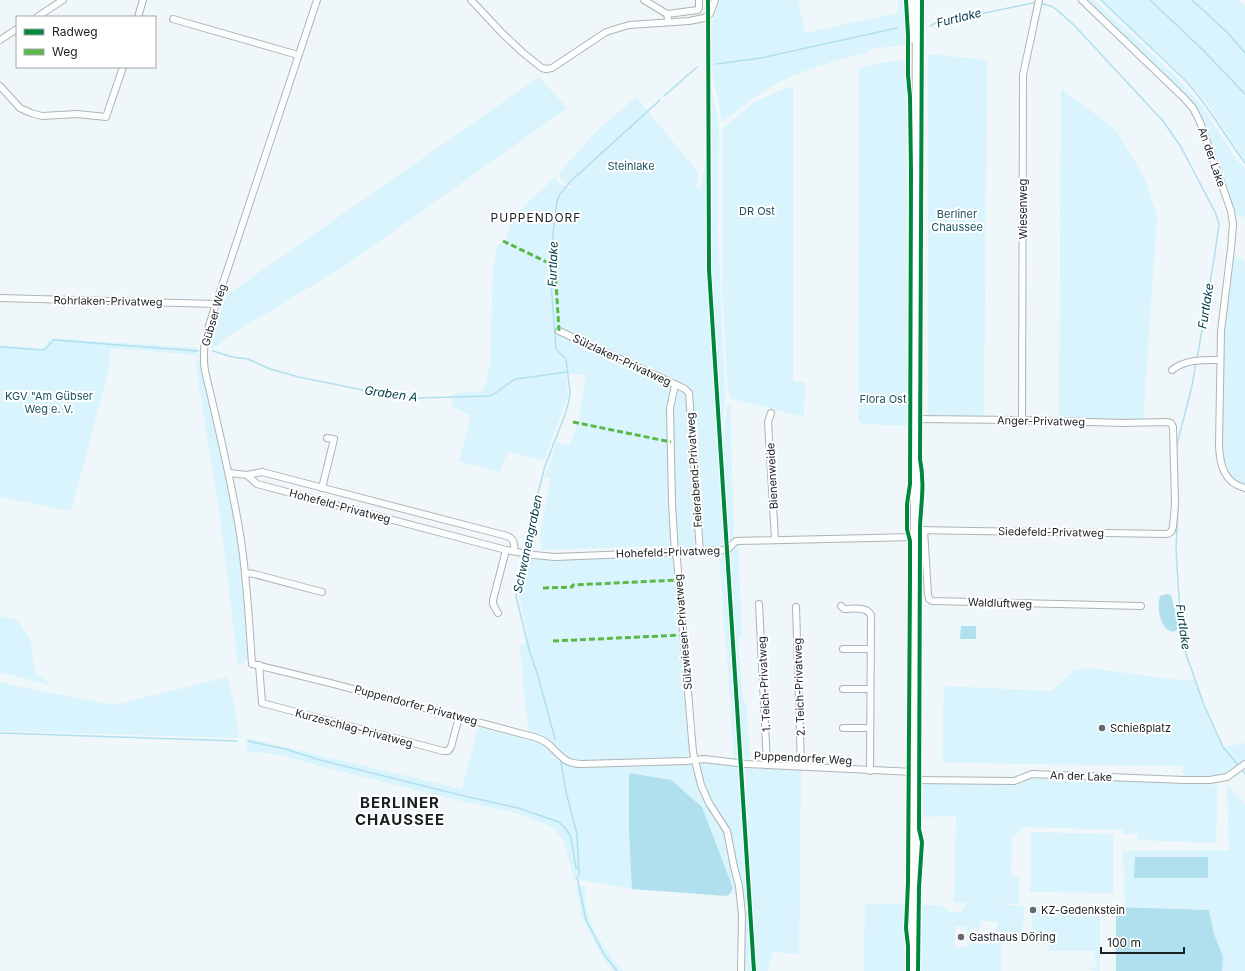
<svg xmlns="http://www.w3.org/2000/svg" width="1245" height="971" viewBox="0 0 1245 971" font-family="Inter,sans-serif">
<rect width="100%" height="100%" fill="#eff7fa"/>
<g fill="#d9f4fd" fill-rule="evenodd">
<polygon points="718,0 798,0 805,33 898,13 898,0 905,0 907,45 876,48 873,46 867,53 837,60 791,76 770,87 752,99 722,122 710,61 709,24 711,21 714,18"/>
<polygon points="1085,0 1094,0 1175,76 1202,106 1236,159 1245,170 1245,217 1234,215 1201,119"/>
<polygon points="1102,0 1239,0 1245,6 1245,161 1210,107 1193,86"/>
<polygon points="928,54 987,60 984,418 928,416"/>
<polygon points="906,60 909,426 863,424 861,423 858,419 859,68 880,63"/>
<polygon points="709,74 719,127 718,232 725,399 721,440 710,242"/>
<polygon points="539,77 567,108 346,265 232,334 214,348 209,347 228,290 234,290"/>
<polygon points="793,86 793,381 805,382 804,417 733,399 730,396 728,390 722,293 722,129 753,103 774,93"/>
<polygon points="1061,89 1106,122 1118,133 1145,179 1157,216 1143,422 1059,421"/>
<polygon points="636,97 698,172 698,181 695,186 701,190 706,157 707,266 724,548 680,549 671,546 542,550 540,534 551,478 545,477 557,442 569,446 579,420 586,375 566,373 568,396 544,460 508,452 499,472 459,461 471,416 452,406 452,394 483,391 490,366 493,268 498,243 504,245 512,222 517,213 555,177 560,184 572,189 573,187 564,182 558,174 597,131"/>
<path d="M 1237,256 L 1245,263 L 1245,485 C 1229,480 1225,468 1222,453 L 1223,338 L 1232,259 Z"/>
<polygon points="51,338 198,348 198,355 110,348 110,365 71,511 0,497 0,345 42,349"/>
<polygon points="195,361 200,361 234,513 242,570 248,656 243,664 238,665 219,508"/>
<polygon points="731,404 730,408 734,534 734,540 730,543 728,538 722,452 727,405"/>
<polygon points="738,543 742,637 738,638 743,699 746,705 750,759 742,757 729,553"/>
<polygon points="719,553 724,553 725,559 737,758 736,760 734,757"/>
<path d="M 672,555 L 674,557 L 689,751 L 686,758 L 629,760 L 629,765 L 688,764 L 705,763 L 736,765 L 739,769 L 753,971 L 741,971 L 742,915 L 733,888 L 702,807 L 629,774 L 629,832 L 632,889 L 575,879 L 576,884 L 586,887 C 581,919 604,947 623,971 L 614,971 L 602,956 L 582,917 L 576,884 L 563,839 L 552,827 L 517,813 L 457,800 L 319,766 L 281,755 L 247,751 L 246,738 L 462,789 L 478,727 L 530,740 L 525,702 L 520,645 L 529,641 L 519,596 L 527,557 L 545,560 Z"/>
<polygon points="0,616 17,620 31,641 34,668 37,674 51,685 0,672"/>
<polygon points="1089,668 1186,681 1195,679 1204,705 1223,747 1245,743 1245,764 1230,776 1184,780 1182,766 1019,764 942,762 944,686 1052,691 1074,670"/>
<polygon points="227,677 235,705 239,737 235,738 0,731 0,682 25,688 114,705"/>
<polygon points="745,768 801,770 799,954 773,952 768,971 755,971"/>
<path d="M 1032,777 L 1218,785 L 1216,843 L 1138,840 L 1138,834 L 1123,834 L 1123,830 L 1025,827 L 1012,837 L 1011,877 L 1019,878 L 1019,904 L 983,903 L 1024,906 L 1022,942 L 1002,944 L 1001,971 L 920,971 L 920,905 L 940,905 L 951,912 L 960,912 L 967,903 L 954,902 L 956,816 L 923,817 L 922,781 L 1014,781 ZM 981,921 L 997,922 L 996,944 L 970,943 L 970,929 L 980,929 ZM 955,926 L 967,927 L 967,947 L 955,947 Z"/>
<path d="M 1227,786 L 1245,804 L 1245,971 L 1222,971 L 1223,957 L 1214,934 L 1209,910 L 1125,907 L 1123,851 L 1229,850 ZM 1135,857 L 1208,857 L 1208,878 L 1134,878 Z"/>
<polygon points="1031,832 1113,834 1113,893 1030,892"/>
<polygon points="865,904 905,904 905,971 864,971"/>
<polygon points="1100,906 1100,971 1089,970 1089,968 1096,968 1095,951 1049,951 1049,945 1031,942 1032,907"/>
</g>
<g fill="#b0dfed">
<path d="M 1167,594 L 1171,595 L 1179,626 L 1177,630 L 1173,632 C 1159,629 1157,607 1160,596 Z"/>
<polygon points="961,626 976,626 976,639 960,639"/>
<polygon points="629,773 671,780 702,807 733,888 730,894 726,896 632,889 629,832"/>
<polygon points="1135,857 1208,857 1208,878 1134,878"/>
<polygon points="1116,907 1209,910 1214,934 1223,957 1222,971 1116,971"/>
</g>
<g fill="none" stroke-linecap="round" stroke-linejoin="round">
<g stroke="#b0dfed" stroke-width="1.5">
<path d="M 1101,0 L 1185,80 C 1210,107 1224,135 1245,163"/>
<polyline points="1150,0 1203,50 1245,94"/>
<polyline points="1192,0 1228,33 1245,53"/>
<polyline points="1040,3 1051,6 1057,10 1074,25 1163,121 1181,147 1216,214 1219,224 1215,253 1197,359"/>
<polyline points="930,26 939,21 980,14 1037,2"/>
<polyline points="716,64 761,58 897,28"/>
<polyline points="664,96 697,67"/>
<polyline points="0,347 44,350 54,340 198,351"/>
<path d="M 213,351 L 232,357 L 248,359 L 270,369 L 299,377 L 392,396 L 418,398 L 490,396 C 500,392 506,383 516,379 L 567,372"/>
<polyline points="1176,448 1192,386 1196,362"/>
<polyline points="1177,482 1178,492"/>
<polyline points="1178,508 1176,549 1180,615 1185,651 1204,705 1223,747 1239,766"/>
<polyline points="525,552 536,501 545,466 566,412 569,400 570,392 566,359 556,349 550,269 551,251 557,201 560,194 570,182 660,100"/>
<polyline points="524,556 516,596 530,653 538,676 555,739"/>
<polyline points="0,733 237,741"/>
<polyline points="248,741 285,749 320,760 460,795 518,808 559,822 566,829 571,837 576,868 578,868"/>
<polyline points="561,762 566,792 577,834 579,875"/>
<polyline points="1241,769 1245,774"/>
<polyline points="577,877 586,920 605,956 617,971"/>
</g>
<g stroke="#aeb4b6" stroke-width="8">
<g id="street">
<path d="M 317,0 L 216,304 C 208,329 201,344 205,371 C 218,425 231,479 240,534 C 247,577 249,621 252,664 L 330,683 L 534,737 C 551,742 551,749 564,759 C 569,763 575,764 582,764 L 686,761 L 704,759 L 746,764 L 914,772"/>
<polyline points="471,0 502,33 522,52 542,68 546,69 552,68 606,32 629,25 689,21 704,18 710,14 715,0"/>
<polyline points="644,0 667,14 668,19"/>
<path d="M 1082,0 L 1183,97 L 1193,108 L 1200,122 L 1231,211 L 1233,224 L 1231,249 L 1221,331 L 1219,446 C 1220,465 1224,483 1245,488"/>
<polyline points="667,14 698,10 699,8 699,0"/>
<polyline points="37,17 63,0"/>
<polyline points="138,17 143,0"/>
<polyline points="173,19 298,55"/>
<polyline points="0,40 17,29"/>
<polyline points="0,86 20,108 31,113 42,116 77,114 106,117 123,67"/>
<polyline points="0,298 216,304"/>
<polyline points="559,331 668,381 685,389 689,393 700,552"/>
<path d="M 1172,370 C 1186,359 1203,360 1220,360"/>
<polyline points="675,385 670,408 672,503 675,553 677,559 693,752 701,785 709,803 727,831 734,867 739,886 742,915 741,971"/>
<polyline points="771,413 768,422 775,539"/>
<polyline points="1022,420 1023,75 1039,0"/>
<polyline points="229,473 247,475 257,484 506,550 534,555 555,557 727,550 736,541 915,537"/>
<path d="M 247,475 L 262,472 L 507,536 C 514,538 515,544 514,551"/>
<polyline points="322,488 334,439 327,438"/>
<polyline points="915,530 1167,534 1171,532 1173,527 1175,504 1173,427 1171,423 1168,422 1123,423 1022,420 915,419"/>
<polyline points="924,530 928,594 929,599 932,601 1141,606"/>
<polyline points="245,573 254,574 322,592"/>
<polyline points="759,604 767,764"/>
<path d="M 841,606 L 844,609 C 854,609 866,606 871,615 L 870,771"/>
<polyline points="796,607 801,766"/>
<polyline points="498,613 493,604 493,600 506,550"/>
<polyline points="843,649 870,649"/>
<polyline points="259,665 262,703 443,751 448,751 451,747 459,717"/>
<polyline points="843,689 870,689"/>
<polyline points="843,728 870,728"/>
<polyline points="914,780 1014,781 1032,774 1184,780 1210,780 1227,777 1245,764"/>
</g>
</g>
<g stroke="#aeb4b6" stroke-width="12">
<g id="primary">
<polyline points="910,0 912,38"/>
<polyline points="914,971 918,0"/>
</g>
</g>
<use href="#street" stroke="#fdfefe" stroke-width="6"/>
<use href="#primary" stroke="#fdfefe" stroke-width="10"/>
<g stroke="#58b947" stroke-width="3" stroke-dasharray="6 3" stroke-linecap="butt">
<polyline points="503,241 555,266 559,331"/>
<polyline points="573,422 671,442"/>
<polyline points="543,588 572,587 573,585 678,580"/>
<polyline points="553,641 683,635"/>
</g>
<g stroke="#fff" stroke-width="6">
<g id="cycleway">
<polyline points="708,0 709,270 754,971"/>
<polyline points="906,0 908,35 908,75 910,97 911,172 910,484 907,504 907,529 910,541 910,576 908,883 906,928 908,946 908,971"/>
<path d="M 918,971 L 919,887 L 922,842 L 919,829 L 920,527 C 921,502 925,485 920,459 L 922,0"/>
</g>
</g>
<use href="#cycleway" stroke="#00873e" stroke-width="4"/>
</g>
<g fill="#656b6d" stroke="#fff" stroke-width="1.5">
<circle cx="1102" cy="728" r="4"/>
<circle cx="1033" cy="910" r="4"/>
<circle cx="961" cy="937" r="4"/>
</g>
<g text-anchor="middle" stroke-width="4" stroke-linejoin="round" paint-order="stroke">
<g font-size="11" fill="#1a1f21" stroke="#fff">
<text transform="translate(1212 157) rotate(71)" y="4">An der Lake</text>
<text transform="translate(1023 209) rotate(-90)" y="4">Wiesenweg</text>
<text transform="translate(108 301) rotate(1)" y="4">Rohrlaken-Privatweg</text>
<text transform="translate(214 315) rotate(-74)" y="4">Gübser Weg</text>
<text transform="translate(622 360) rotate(25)" y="4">Sülzlaken-Privatweg</text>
<text transform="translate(1041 421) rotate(1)" y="4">Anger-Privatweg</text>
<text transform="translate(694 470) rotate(-94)" y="4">Feierabend-Privatweg</text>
<text transform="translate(772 476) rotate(-93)" y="4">Bienenweide</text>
<text transform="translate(340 506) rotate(15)" y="4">Hohefeld-Privatweg</text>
<text transform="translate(1051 532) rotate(1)" y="4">Siedefeld-Privatweg</text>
<text transform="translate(668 552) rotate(-2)" y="4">Hohefeld-Privatweg</text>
<text transform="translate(1000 603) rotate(2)" y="4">Waldluftweg</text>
<text transform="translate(683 632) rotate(-95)" y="4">Sülzwiesen-Privatweg</text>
<text transform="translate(764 684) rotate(-93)" y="4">1. Teich-Privatweg</text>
<text transform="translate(799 687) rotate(-92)" y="4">2. Teich-Privatweg</text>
<text transform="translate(416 705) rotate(15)" y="4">Puppendorfer Privatweg</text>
<text transform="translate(354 728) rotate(15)" y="4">Kurzeschlag-Privatweg</text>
<text transform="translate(803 758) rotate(3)" y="4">Puppendorfer Weg</text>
<text transform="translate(1081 776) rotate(2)" y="4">An der Lake</text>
</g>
<g font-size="11" fill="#1d5361" stroke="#fff">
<text x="631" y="170">Steinlake</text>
<text x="757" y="215">DR Ost</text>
<text x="957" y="218">Berliner<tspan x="957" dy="13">Chaussee</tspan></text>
<text x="49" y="400">KGV "Am Gübser<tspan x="49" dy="13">Weg e. V.</tspan></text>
<text x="883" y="403">Flora Ost</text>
</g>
<g font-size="11" fill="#1a1f21" stroke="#fff" text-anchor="start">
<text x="1110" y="732">Schießplatz</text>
<text x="1041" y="914">KZ-Gedenkstein</text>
<text x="969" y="941">Gasthaus Döring</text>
</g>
<g font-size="12" font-style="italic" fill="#04404d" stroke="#fff">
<text transform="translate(959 18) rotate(-14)" y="4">Furtlake</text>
<text transform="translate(553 264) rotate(-88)" y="4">Furtlake</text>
<text transform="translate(1206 306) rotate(-81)" y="4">Furtlake</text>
<text transform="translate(391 394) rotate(8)" y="4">Graben A</text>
<text transform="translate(528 544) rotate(-78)" y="4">Schwanengraben</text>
<text transform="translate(1183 627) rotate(82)" y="4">Furtlake</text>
</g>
<g font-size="12" letter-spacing="1" fill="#1a1f21" stroke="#fff">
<text x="536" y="222">PUPPENDORF</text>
</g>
<g font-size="15" font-weight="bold" letter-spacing="1" fill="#1a1f21" stroke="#fff">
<text x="400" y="808">BERLINER<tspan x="400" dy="17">CHAUSSEE</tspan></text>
</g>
</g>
<rect x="16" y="16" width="140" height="52" fill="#ffffff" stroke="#a3a5a6"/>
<rect x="24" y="29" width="20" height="6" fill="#00873e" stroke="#a3a5a6"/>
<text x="52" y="36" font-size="12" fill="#1a1f21">Radweg</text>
<rect x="24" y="49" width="20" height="6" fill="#58b947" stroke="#a3a5a6"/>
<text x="52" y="56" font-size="12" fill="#1a1f21">Weg</text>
<path d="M1101 947v6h83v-6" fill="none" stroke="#1a1f21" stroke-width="2"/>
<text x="1107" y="947" font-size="12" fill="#1a1f21" stroke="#ffffff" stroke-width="3" paint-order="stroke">100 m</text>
</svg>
